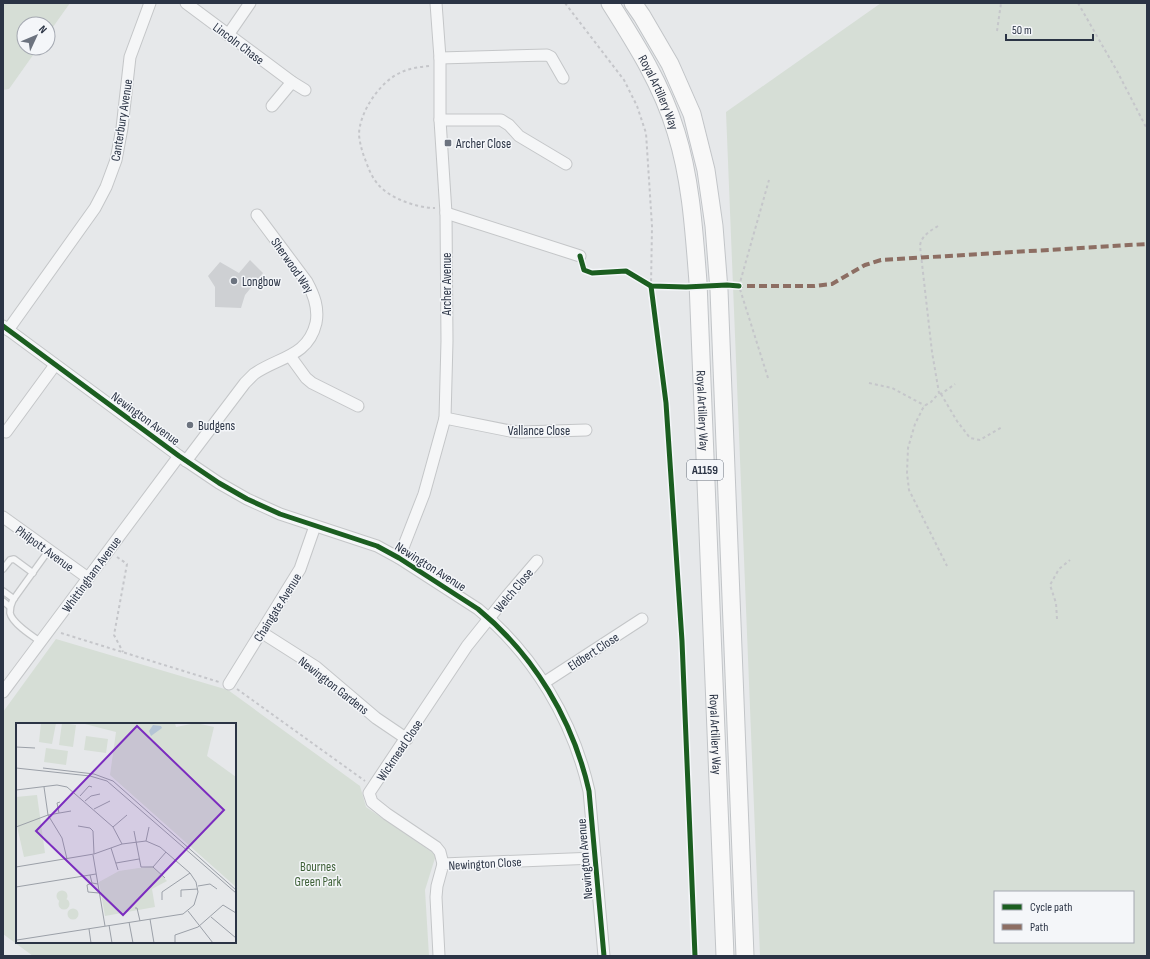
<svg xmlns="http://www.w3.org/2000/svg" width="1150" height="959" viewBox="0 0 1150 959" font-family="'Sofia Sans Condensed',sans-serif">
<rect width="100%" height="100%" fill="#e6e8ea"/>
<g fill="#d6ded6" fill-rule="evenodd">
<polygon points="3,3 70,3 48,34 48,24 24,24 24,48 38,48 9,89 3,90"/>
<path d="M 881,3 L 1147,3 L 1147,956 L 760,956 L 726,112 ZM 995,892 L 1133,892 L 1133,942 L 995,942 Z"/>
<path d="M 56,639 L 228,690 L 360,786 L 366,807 L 436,855 L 425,890 L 429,956 L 33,956 L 3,934 L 3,712 ZM 17,724 L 235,724 L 235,942 L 17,942 Z"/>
</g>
<polygon fill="#ced0d3" points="250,260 263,273 245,295 241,308 215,307 215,287 208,276 220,262 239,273"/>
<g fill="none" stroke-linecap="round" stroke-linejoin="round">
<g stroke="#c4c6c8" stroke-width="8">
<g id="service">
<polyline points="3,569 10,560 14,559 33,573"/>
<polyline points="3,591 14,599"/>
<polyline points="3,601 10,607"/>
<path d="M 41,642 C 32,636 12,623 10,613 C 10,608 11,604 13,600 L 49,550"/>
</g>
</g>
<g stroke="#c4c6c8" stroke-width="13">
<g id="minor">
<polyline points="186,3 292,82 305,90"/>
<polyline points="228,35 250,3"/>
<polyline points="440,58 547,55 551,57 563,78"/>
<polyline points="272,106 292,82"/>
<polyline points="440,120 501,120 509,125 519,136 566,164"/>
<polyline points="446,213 580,256"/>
<path d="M 3,326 L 179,456 L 219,483 L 247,499 L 280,514 L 377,546 L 399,558 L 478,609 C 534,655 573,720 589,791 L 604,956"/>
<polyline points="8,330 95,208 106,187 116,160 122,128 130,57 150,3"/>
<polyline points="290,356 306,378 312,383 358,406"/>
<polyline points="445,418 510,431 521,432 586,430"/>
<polyline points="6,432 55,365"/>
<path d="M 186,461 L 245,383 C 248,380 251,377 254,374 C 278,357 308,357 316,323 C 319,308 314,295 307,282 L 257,215"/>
<polyline points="3,517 88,578"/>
<polyline points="399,558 424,494 445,418 447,341 446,213 440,120 440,58 436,3"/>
<polyline points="261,632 316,667 376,718 407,739"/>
<polyline points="545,682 642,619"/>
<polyline points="229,684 300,569 315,526"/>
<polyline points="3,692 179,456"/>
<polyline points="443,864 440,852 436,847 387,814 372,802 369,793 467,646 507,596 537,561"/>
<polyline points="439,956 436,897 437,886 443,864 595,858"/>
</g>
</g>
<g stroke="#c2c5c8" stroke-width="19">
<g id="primary">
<path id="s1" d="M 610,3 C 636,44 662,85 676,132 C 691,180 694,231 698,282 L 725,956"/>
<polyline points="633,3 642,16 670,64 692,114 706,170 714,226 719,290 745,956"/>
</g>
</g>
<g stroke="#c5c6ca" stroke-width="2" stroke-dasharray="3 3" stroke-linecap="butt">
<polyline points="565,3 624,80 637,106 646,133 652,226 651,286"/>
<polyline points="1078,3 1117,71 1147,129"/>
<polyline points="997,31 1001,3"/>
<path d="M 429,66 C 420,67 410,68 402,72 C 381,80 359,112 359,135 C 360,144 362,151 365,159 C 368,167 371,176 377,183 C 388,198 417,208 435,208"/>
<path d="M 938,226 C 930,231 921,236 920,246 L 932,352 L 939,393 L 931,402 L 924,406 L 915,424 L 908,448 L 907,473 L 909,490 L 947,566"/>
<polyline points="768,378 739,286 769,180"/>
<polyline points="869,383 892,388 922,404 924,406"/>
<polyline points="940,393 941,394 955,384"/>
<polyline points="941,394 957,421 970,438 980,440 1002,427"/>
<polyline points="117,557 127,564 114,635 123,652"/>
<polyline points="1057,619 1056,603 1050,585 1059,569 1070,560"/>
<polyline points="61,633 219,682"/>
<polyline points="237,689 365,781"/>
</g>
<use href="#service" stroke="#f5f6f7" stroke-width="5.5"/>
<use href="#minor" stroke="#f5f6f7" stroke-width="11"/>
<use href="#primary" stroke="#f8f8f8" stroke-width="17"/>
<polyline stroke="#8d6e63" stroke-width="4" stroke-dasharray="8 4" stroke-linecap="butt" points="735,286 814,286 832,284 865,265 881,260 1147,244"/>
<g stroke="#f4f6f9" stroke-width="8">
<g id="cycleway">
<polyline points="580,256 584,270 592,273 626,271 651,286 686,287 727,285 739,286"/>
<polyline points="651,286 666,403 682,641 695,956"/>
<path d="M 3,326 L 179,456 L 219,483 L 247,499 L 280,514 L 377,546 L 399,558 L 478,609 C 534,655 573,720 589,791 L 604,956"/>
</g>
</g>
<use href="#cycleway" stroke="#1b5e20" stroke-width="5"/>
</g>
<g fill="#6c737f" stroke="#f4f6f9" stroke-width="1.5">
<rect x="444" y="139" width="8" height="8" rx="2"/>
<circle cx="234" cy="281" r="4"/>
<circle cx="190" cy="425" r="4"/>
</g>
<g text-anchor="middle" stroke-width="3" stroke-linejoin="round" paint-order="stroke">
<rect fill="#f4f6f9" stroke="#676e7b" stroke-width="1" x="687" y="460" width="36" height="20" rx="3"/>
<g font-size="12" font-weight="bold" fill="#2b3445">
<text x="705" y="474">A1159</text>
</g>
<g font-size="13" fill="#2b3445" stroke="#f4f6f9">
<text transform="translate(239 43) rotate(37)" y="5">Lincoln Chase</text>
<text dy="5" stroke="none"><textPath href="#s1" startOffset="102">Royal Artillery Way</textPath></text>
<text transform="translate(121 120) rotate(-81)" y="5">Canterbury Avenue</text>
<text transform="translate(293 265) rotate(55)" y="5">Sherwood Way</text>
<text transform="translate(446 284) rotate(-90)" y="5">Archer Avenue</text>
<text dy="5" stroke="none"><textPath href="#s1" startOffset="426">Royal Artillery Way</textPath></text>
<text transform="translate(146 418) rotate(36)" y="5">Newington Avenue</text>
<text x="539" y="435">Vallance Close</text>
<text transform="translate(45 548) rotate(36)" y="5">Philpott Avenue</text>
<text transform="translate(431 566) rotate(32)" y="5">Newington Avenue</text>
<text transform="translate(91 574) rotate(-54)" y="5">Whittingham Avenue</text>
<text transform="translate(513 590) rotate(-50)" y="5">Welch Close</text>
<text transform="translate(277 607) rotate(-58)" y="5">Chaingate Avenue</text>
<text transform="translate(593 651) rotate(-33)" y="5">Eldbert Close</text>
<text transform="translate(334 685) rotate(38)" y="5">Newington Gardens</text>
<text dy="5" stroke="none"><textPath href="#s1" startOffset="750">Royal Artillery Way</textPath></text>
<text transform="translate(399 750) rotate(-56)" y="5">Wickmead Close</text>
<text transform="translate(584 859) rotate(-95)" y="5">Newington Avenue</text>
<text transform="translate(485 863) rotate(-3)" y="5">Newington Close</text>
</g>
<g font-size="13" fill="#2b3445" stroke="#f4f6f9" text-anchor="start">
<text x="456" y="148">Archer Close</text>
<text x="242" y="286">Longbow</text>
<text x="198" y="430">Budgens</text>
</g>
<g font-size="13" fill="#3f6138" stroke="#f4f6f9">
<text x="318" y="871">Bournes<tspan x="318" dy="15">Green Park</tspan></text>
</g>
</g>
<g transform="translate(16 723)">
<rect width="220" height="220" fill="#e6e8ea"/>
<path d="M 25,0 L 40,0 L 36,21 L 23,19 ZM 46,0 L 60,2 L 57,24 L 43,22 ZM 65,0 L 159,0 L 160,4 L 180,0 L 198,4 L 191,33 L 220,54 L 220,164 L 94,52 L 100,9 ZM 70,13 L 92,16 L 90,30 L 68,27 ZM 30,25 L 52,28 L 50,42 L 28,39 ZM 21,72 L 29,130 L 8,134 L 0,99 L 0,74 ZM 136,143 L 151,158 L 136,166 L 139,184 L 89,193 L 83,159 L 103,148 ZM40.5 173a5.5 5.5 0 1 1 11 0a5.5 5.5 0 1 1-11 0ZM42.5 181a5.5 5.5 0 1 1 11 0a5.5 5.5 0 1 1-11 0ZM51.5 191a5.5 5.5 0 1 1 11 0a5.5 5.5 0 1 1-11 0Z" fill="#d6ded6"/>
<path d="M 137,2 L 145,3 L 146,5 L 135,13 L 133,8 Z" fill="#b4c4d5"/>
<path fill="none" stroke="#9ba0a8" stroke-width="1" d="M 0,24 L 19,25M 0,45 L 74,53 L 91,58 L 220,170M 27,45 L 78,51 L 97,58 L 220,167M 28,64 L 32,92 L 46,115 L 51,136M 0,67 L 41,62 L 51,64 L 97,104 L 106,121M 64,73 L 73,63 L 76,64M 69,78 L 75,73 L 84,71M 78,86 L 94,78M 43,90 L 41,80 L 44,79M 32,92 L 55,88M 62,103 L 74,105 L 77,108 L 78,131M 0,104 L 32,92M 97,104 L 111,92M 118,108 L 125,144 L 137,144M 130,118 L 133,104M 95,125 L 102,147M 77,132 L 89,203M 100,140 L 123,136M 0,144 L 78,131 L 106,121 L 130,118 L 144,124 L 174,150 L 180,159 L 182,169 L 178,182 L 167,191 L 1,217M 74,152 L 76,160 L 82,161M 149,155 L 137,144 L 150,129M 76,160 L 71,162 L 72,169 L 83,170M 182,163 L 194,161 L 201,166M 0,164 L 80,151M 165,174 L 165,167 L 182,166M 146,177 L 146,169 L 174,150M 119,185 L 121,185 L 124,198M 172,188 L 197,220M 195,194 L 220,215M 134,196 L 138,220M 113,199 L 117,220M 93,202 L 96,220M 73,206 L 75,220M 159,220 L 159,212 L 182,204 L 207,182 L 220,190"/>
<path fill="#7b2cbf" fill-opacity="0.15" stroke="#7b2cbf" stroke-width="2" d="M 121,3 L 208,87 L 107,192 L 20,108 Z"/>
<rect width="220" height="220" fill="none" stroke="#2b3445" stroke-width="2"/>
</g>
<rect width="1150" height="959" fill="none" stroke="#2b3445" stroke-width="8"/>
<rect x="994" y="891" width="140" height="52" fill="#f4f6f9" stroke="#a4a8b1"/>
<rect x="1002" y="904" width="20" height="6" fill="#1b5e20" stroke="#a4a8b1"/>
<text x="1030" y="911" font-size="12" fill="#2b3445">Cycle path</text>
<rect x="1002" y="924" width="20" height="6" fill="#8d6e63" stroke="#a4a8b1"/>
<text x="1030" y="931" font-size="12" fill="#2b3445">Path</text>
<g transform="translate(36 36) rotate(46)"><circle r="19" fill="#f4f6f9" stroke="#a4a8b1"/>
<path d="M0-3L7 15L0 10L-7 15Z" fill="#6c737f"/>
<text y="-6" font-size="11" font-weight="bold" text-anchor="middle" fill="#2b3445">N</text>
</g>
<path d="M1006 34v6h87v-6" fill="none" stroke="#2b3445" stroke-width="2"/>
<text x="1012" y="34" font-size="12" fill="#2b3445" stroke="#f4f6f9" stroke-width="3" paint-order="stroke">50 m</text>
</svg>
